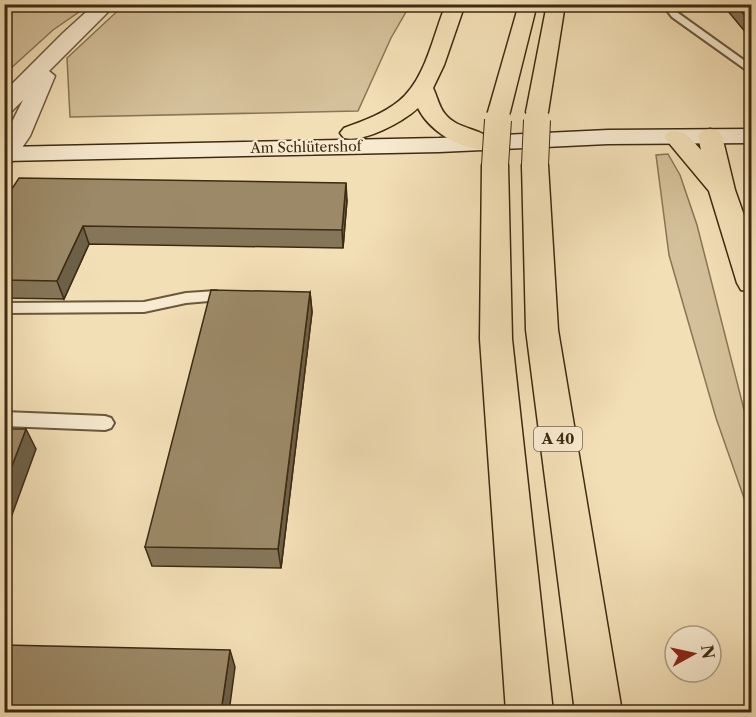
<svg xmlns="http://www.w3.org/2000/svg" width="756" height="717" viewBox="0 0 756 717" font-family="'Libre Caslon Text',serif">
<rect width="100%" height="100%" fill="#f3dfb6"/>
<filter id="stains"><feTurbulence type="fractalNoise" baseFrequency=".00333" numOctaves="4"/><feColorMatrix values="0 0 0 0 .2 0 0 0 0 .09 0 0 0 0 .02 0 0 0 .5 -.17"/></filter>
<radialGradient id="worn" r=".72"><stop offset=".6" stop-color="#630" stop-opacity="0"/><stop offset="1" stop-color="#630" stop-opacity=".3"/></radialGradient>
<g fill="#d4c09a" stroke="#887656" stroke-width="1.5">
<polygon points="5,4 89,4 89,5 53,30 9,70 5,79"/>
<polygon points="125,4 410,4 410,5 391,38 358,111 70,117 67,58"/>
<polygon points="668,154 680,175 697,225 751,437 751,518 716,418 669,255 656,155"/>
</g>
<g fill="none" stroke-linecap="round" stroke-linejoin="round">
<g stroke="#6a583b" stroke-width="4">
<g id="lane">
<polygon points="662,4 671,4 678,13 752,66 752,74 672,17"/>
<polygon points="216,291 224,296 221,300 186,303 144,312 4,313 4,303 144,302 186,293"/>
<polygon points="4,412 105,416 111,418 114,423 111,428 105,430 4,426"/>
</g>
</g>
<g stroke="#6a583b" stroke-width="3">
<polygon id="street" points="95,4 116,4 49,71 55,76 30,136 13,161 4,163 4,138 23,100 12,111 4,113 4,92 63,33"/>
</g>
<g stroke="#3d2b12" stroke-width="3">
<polygon id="secondary" points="752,129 752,143 608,144 439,152 4,161 4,147 439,138 608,130"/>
</g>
<g stroke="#3d2b12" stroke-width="3">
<g id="highway">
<path d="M 446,4 L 465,4 L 444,65 L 433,88 C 437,96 439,107 445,114 C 457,130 484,128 494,143 L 491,148 C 465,154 429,131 418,108 C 403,122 364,143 344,138 L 340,133 L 344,128 C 363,121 383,114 399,101 C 426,79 433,35 446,4 Z"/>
<polygon points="519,4 537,4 510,112 507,117 499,119 491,117 488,112"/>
<polygon points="547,4 565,4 548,112 545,117 537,119 529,117 526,112"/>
<path d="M 710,129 L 718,131 L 722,136 L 735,190 L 752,238 L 752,292 L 741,290 L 737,283 L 709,191 L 664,137 L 668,132 C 684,128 690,138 701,150 L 698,136 L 702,131 Z"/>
<polygon points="495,157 504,160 508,165 512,339 553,712 506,712 480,339 482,165 486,160"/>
<polygon points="535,157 544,160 548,165 558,330 622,712 575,712 526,330 522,165 526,160"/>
</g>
</g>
<use href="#lane" fill="#f7ead0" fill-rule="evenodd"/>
<use href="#street" fill="#f7ead0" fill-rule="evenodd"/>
<use href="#secondary" fill="#f7ead0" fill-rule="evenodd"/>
<use href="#highway" fill="#f3dfb6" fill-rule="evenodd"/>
<g stroke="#3d2b12" stroke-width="23" stroke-linecap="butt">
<g id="highway-bridge-far1">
<polyline points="498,122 499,112"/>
<polyline points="537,122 537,112"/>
</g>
</g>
<g stroke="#3d2b12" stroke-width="28" stroke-linecap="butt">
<g id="highway-bridge">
<polyline points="495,165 498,120"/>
<polyline points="535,165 537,120"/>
</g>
</g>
<use href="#highway-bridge-far1" stroke="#f3dfb6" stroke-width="21"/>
<use href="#highway-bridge" stroke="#f3dfb6" stroke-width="26"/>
</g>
<g fill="#867659" stroke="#3d2b12" stroke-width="1.5">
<polygon points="722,4 752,4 752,40"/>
<polygon points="347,200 343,248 89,244 64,299 4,298 4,201"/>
<polygon points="310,292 312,312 281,568 152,566 145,547"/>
</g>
<g fill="#6d6048" stroke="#3d2b12" stroke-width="1.5">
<polygon points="346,183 347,200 343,248 342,230"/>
<polygon points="83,226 89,244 64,299 57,281"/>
<polygon points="310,292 312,312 281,568 278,549"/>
<polygon points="26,429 36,449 4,537 4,487"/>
<polygon points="230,650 235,667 229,712 221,712"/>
</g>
<g fill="#9c8967" stroke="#3d2b12" stroke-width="1.5">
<polygon points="735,4 752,4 752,24"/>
<polygon points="19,178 346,183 342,230 83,226 57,281 4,280 4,201"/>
<polygon points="211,290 310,292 278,549 145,547"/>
<polygon points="4,429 26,429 4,487"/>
<polygon points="4,645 230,650 221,712 4,712"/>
</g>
<g text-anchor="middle" stroke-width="4.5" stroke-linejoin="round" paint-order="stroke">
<g font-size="14" fill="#3d2b12" stroke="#f7ead0">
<text transform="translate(306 147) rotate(-1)" y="5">Am Schlütershof</text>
</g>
<rect fill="#f7ead0" stroke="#75644b" stroke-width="1.5" x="534" y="427" width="48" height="24" rx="4.5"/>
<g font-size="15" font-weight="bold" fill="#3d2b12">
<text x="558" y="444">A 40</text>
</g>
</g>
<rect width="756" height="717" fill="none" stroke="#f3dfb6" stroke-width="24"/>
<rect x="6" y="6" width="744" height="705" fill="none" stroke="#3d2b12" stroke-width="3"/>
<rect x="12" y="12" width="732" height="693" fill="none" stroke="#3d2b12" stroke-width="1.5"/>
<g transform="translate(693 654) rotate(82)"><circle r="28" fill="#f7ead0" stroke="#ad9e84" stroke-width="1.5"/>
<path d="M0-4.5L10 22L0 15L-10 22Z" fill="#8f2418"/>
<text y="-9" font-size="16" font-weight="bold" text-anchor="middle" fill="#3d2b12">N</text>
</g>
<rect width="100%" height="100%" filter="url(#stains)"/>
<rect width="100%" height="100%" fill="url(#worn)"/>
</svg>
